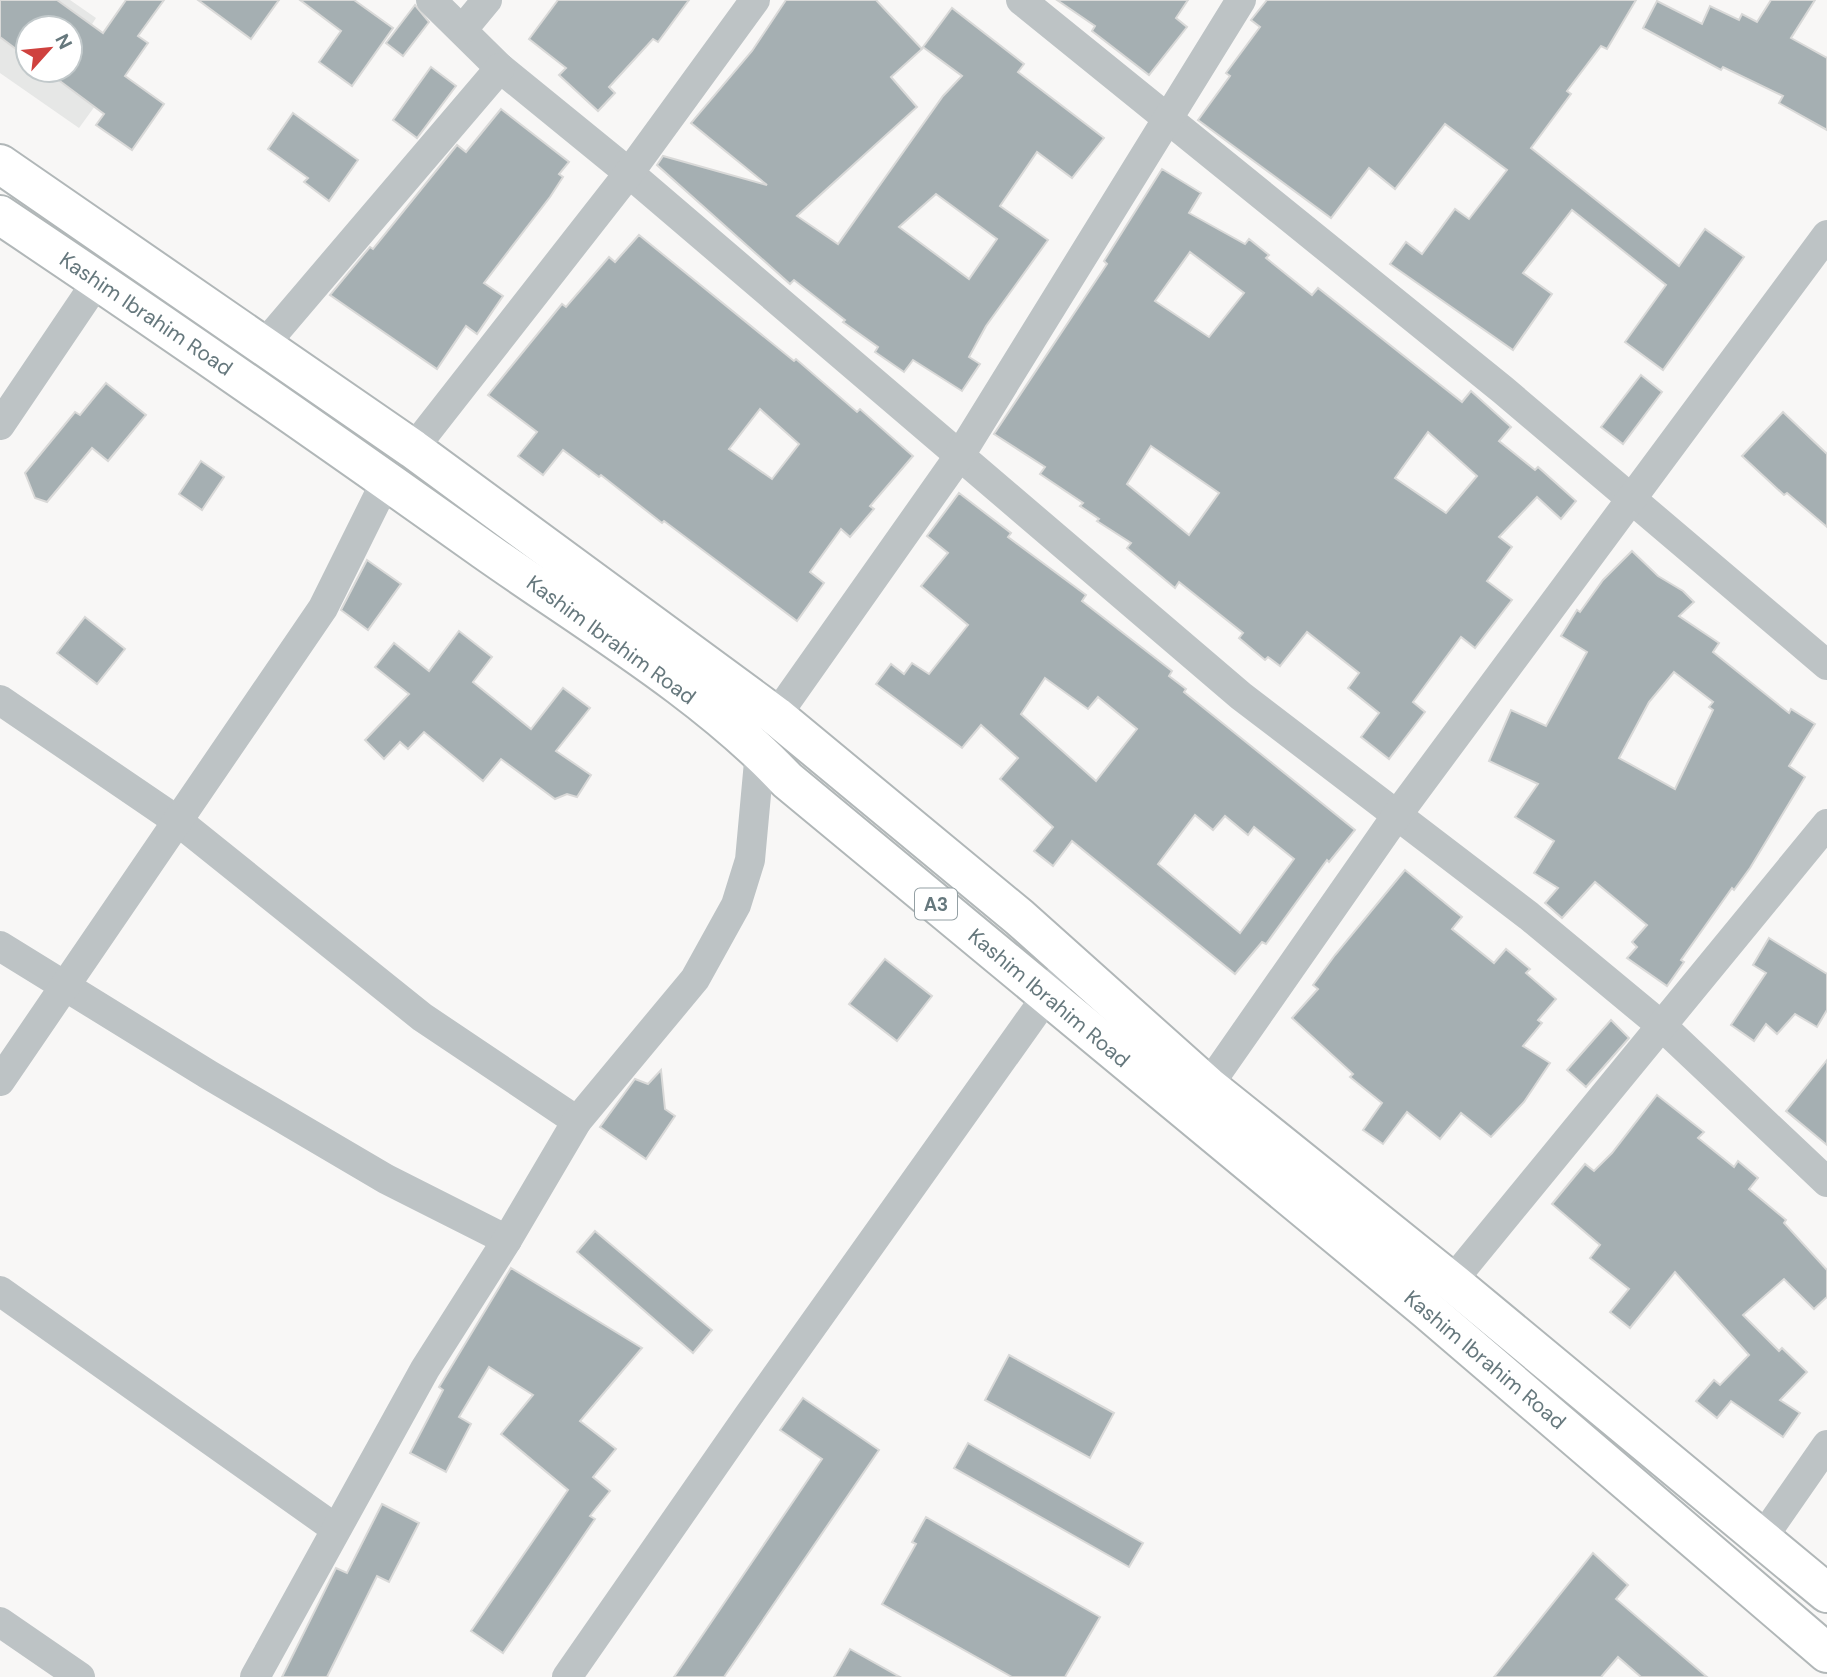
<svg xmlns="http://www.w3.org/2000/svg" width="1827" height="1677" viewBox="0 0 1827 1677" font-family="'DM Sans',sans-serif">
<rect width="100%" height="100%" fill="#f8f7f6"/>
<path fill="#e6e7e6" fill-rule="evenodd" d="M 0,0 L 70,0 L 96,18 L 83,38 L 124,66 L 79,128 L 0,73 ZM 28,28 L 70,28 L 70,70 L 28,70 Z"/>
<g fill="#a5afb2" stroke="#d9d9d8" stroke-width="2" fill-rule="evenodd">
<polygon points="0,0 57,0 103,33 126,0 164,0 138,36 148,43 125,76 164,104 132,150 96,125 104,114 45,70 70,70 70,28 28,28 28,58 0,37"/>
<polygon points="198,0 279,0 251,39"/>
<polygon points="300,0 354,0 393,28 352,86 319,62 341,31"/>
<polygon points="558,0 689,0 658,42 653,39 609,87 615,93 598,111 559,75 566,68 529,39"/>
<path d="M 786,0 L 876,0 L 922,49 L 891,77 L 917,107 L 797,216 L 838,244 L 943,96 L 962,76 L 923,47 L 952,8 L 1024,64 L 1018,72 L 1104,138 L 1072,178 L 1037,152 L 1000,206 L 1048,240 L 986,326 L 969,357 L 980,364 L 962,391 L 913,360 L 904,372 L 875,352 L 878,347 L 843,322 L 845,320 L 794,280 L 790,284 L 657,165 L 663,156 L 767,185 L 691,123 L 752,51 ZM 936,194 L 997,239 L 969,279 L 899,227 Z"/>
<polygon points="1057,0 1188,0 1176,18 1187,27 1149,75 1092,31 1095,26"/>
<polygon points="1267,0 1636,0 1607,49 1601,46 1567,91 1571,94 1531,148 1679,266 1705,229 1744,257 1663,370 1625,342 1666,285 1572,210 1523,273 1552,294 1513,350 1390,264 1406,242 1422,254 1455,209 1469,219 1507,170 1445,124 1395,189 1369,168 1331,218 1198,120 1230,76 1226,73 1260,27 1251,20"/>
<polygon points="1771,0 1815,0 1791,38 1827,58 1827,130 1779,103 1783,96 1723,67 1721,70 1643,28 1657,1 1702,24 1710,6 1739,20 1742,14 1757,22"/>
<polygon points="415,5 429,22 403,56 386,43"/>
<polygon points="431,67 456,86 417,138 393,120"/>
<polygon points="501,109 569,162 559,174 563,177 550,197 484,283 503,296 477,334 466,326 437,369 330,295 370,247 373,249 457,145 466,152"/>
<polygon points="293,113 358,160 329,201 304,182 308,178 268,149"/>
<path d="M 1162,169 L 1201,193 L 1189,213 L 1245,244 L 1249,239 L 1269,255 L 1266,258 L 1312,295 L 1318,288 L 1462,402 L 1471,391 L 1511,427 L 1499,441 L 1535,470 L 1538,467 L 1576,501 L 1561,519 L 1537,497 L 1499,537 L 1512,547 L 1487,581 L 1512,600 L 1475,648 L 1461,637 L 1413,702 L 1425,712 L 1389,759 L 1361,737 L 1379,713 L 1348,688 L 1359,673 L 1307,632 L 1280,666 L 1268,657 L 1265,660 L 1239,638 L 1243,633 L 1179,582 L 1175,588 L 1127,548 L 1131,543 L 1097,521 L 1099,519 L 1080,506 L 1083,503 L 1040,474 L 1045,467 L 994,434 L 1107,264 L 1104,261 ZM 1190,252 L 1244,293 L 1209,337 L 1155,301 ZM 1428,432 L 1477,476 L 1446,513 L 1395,478 ZM 1151,446 L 1219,493 L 1189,535 L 1127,484 Z"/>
<path d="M 639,235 L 794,361 L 796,359 L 857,412 L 860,409 L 913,456 L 870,506 L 874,509 L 850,537 L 841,529 L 810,572 L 824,583 L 797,621 L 664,521 L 662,523 L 601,475 L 599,477 L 563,450 L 543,475 L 518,456 L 537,432 L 488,395 L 562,304 L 566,307 L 609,257 L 615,262 ZM 760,409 L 799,444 L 772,479 L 729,449 Z"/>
<polygon points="1641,375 1662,392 1623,444 1601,427"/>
<polygon points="106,383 146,415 108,461 92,448 47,502 35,498 25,473 75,412 80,415"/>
<polygon points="1783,412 1827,454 1827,527 1787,493 1784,495 1742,456"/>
<polygon points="201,461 224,477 202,510 179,494"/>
<path d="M 959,493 L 1011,533 L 1008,537 L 1086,595 L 1082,601 L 1172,671 L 1169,676 L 1186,689 L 1184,692 L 1355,830 L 1329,862 L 1327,860 L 1266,944 L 1262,942 L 1235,974 L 1072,841 L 1053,866 L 1034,851 L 1053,827 L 1000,779 L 1018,758 L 981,725 L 962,748 L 876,684 L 891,664 L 904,674 L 912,663 L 929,674 L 968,625 L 921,586 L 948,553 L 927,536 ZM 1045,678 L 1088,709 L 1098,697 L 1137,729 L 1096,781 L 1021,714 ZM 1195,815 L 1213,830 L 1225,816 L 1248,835 L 1254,827 L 1294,859 L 1240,933 L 1158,864 Z"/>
<path d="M 1632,551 L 1658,576 L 1683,591 L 1694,602 L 1679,616 L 1719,643 L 1713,652 L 1789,713 L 1791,709 L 1815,724 L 1789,766 L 1805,777 L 1750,868 L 1734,890 L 1732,888 L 1681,960 L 1684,962 L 1667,986 L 1627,958 L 1637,947 L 1632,942 L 1647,925 L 1595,882 L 1562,918 L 1545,903 L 1558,888 L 1534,873 L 1554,841 L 1515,817 L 1538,784 L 1489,761 L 1511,710 L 1546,726 L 1587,652 L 1561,636 L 1577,610 L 1580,612 L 1603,580 ZM 1674,672 L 1713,702 L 1709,707 L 1713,710 L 1675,789 L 1619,758 L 1649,702 Z"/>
<polygon points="367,560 401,584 368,630 341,610"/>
<polygon points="85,617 125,649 97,684 57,653"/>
<polygon points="459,631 492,657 473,682 531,729 563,688 590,708 556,751 591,775 577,797 567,794 555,799 501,759 483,781 424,732 408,749 400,742 384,759 365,740 409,694 375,667 394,643 429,671"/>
<polygon points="1405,870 1462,917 1452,929 1494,963 1506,949 1530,969 1526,973 1556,999 1538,1020 1542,1023 1523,1046 1550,1063 1524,1102 1491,1137 1461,1113 1440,1139 1407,1112 1383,1144 1363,1130 1382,1103 1350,1077 1353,1074 1292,1018 1318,989 1313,985 1335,955"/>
<polygon points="1769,938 1827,974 1827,1010 1817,1027 1795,1014 1777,1034 1766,1024 1754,1041 1731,1025 1766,973 1753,965"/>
<polygon points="885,959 932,996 897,1041 849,1004"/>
<polygon points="1611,1020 1629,1038 1586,1087 1567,1070"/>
<polygon points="1827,1060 1827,1145 1786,1111"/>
<polygon points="661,1070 665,1109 675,1116 646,1159 600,1127 635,1079 648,1084"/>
<polygon points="1657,1095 1704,1132 1698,1138 1734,1167 1738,1161 1758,1178 1749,1189 1786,1220 1784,1223 1827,1270 1827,1297 1814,1309 1784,1279 1743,1315 1779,1351 1782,1348 1807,1372 1780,1400 1800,1413 1783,1437 1731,1401 1717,1418 1696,1401 1714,1380 1720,1385 1749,1355 1675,1272 1630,1328 1610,1312 1629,1289 1590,1258 1600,1245 1552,1204 1585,1164 1594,1171 1612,1153"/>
<polygon points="595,1231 712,1330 693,1353 577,1252"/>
<polygon points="511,1268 642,1348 580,1421 616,1449 593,1477 610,1491 590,1516 595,1519 503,1653 471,1631 568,1490 501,1434 533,1395 489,1367 459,1417 471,1424 446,1472 410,1453 443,1390 439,1387"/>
<polygon points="1009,1355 1114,1413 1090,1458 985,1400"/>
<polygon points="803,1398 879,1450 724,1677 674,1677 822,1459 780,1430"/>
<polygon points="968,1443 1143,1543 1129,1567 954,1468"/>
<polygon points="382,1504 419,1523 389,1582 377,1576 327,1677 282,1677 336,1568 347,1573"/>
<polygon points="926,1517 1100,1617 1065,1677 1012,1677 882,1604 916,1544 912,1542"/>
<polygon points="1593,1553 1628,1585 1616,1599 1707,1677 1641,1677 1618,1657 1601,1677 1494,1677"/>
<polygon points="850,1649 900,1677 834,1677"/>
</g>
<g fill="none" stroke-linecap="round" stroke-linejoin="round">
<g stroke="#b1b7b8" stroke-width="42">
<g id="highway">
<polyline points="0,164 413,449 776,716 1019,917 1208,1086 1452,1282 1827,1593"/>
<path d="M 0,215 C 163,324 324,436 484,550 C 583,620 705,692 787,780 L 1427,1310 L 1827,1653"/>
</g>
</g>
<g stroke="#bdc3c5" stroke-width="30">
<polyline points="431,0 500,68 629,173 1241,696 1529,916 1663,1027 1827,1182"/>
<polyline points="1021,0 1503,390 1827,665"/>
<polyline points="463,29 487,0"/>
<polyline points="263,346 500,68"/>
<polyline points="0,425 98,280"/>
<polyline points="413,449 629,173 755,0"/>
<polyline points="0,700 179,822 422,1017 577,1121"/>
<polyline points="776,716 960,455 1241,0"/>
<polyline points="0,946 209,1075 386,1179 507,1240"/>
<polyline points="0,1081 323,608 387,479"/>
<polyline points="1208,1086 1397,815 1827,235"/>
<polyline points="0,1291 336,1529"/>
<polyline points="1439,1297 1827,824"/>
<polyline points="1761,1540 1827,1445"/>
<polyline points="0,1622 80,1677"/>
<polyline points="255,1677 425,1369 507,1240 577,1121 695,979 736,905 750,860 760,751"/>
<polyline points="567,1677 749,1415 1069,965"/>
</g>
<use href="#highway" stroke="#fff" stroke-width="38"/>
</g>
<g text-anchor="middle" stroke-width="7" stroke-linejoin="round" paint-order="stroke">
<rect fill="#fff" stroke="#94a0a4" stroke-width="2" x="915" y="888.5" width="42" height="31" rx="5"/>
<g font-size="19" font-weight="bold" fill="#66787d">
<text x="936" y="911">A3</text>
</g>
<g font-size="21" fill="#66787d" stroke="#fff">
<text transform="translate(146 314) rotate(34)" y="7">Kashim Ibrahim Road</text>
<text transform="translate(611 640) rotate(36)" y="7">Kashim Ibrahim Road</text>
<text transform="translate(1049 998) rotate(40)" y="7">Kashim Ibrahim Road</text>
<text transform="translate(1485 1360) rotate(40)" y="7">Kashim Ibrahim Road</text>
</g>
</g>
<g transform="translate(49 49) rotate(63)"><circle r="33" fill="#ffffff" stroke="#c2c9cb" stroke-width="2"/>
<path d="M0-5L12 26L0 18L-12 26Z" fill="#cf413e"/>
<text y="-10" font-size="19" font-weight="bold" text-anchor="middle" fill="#66787d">N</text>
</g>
</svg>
